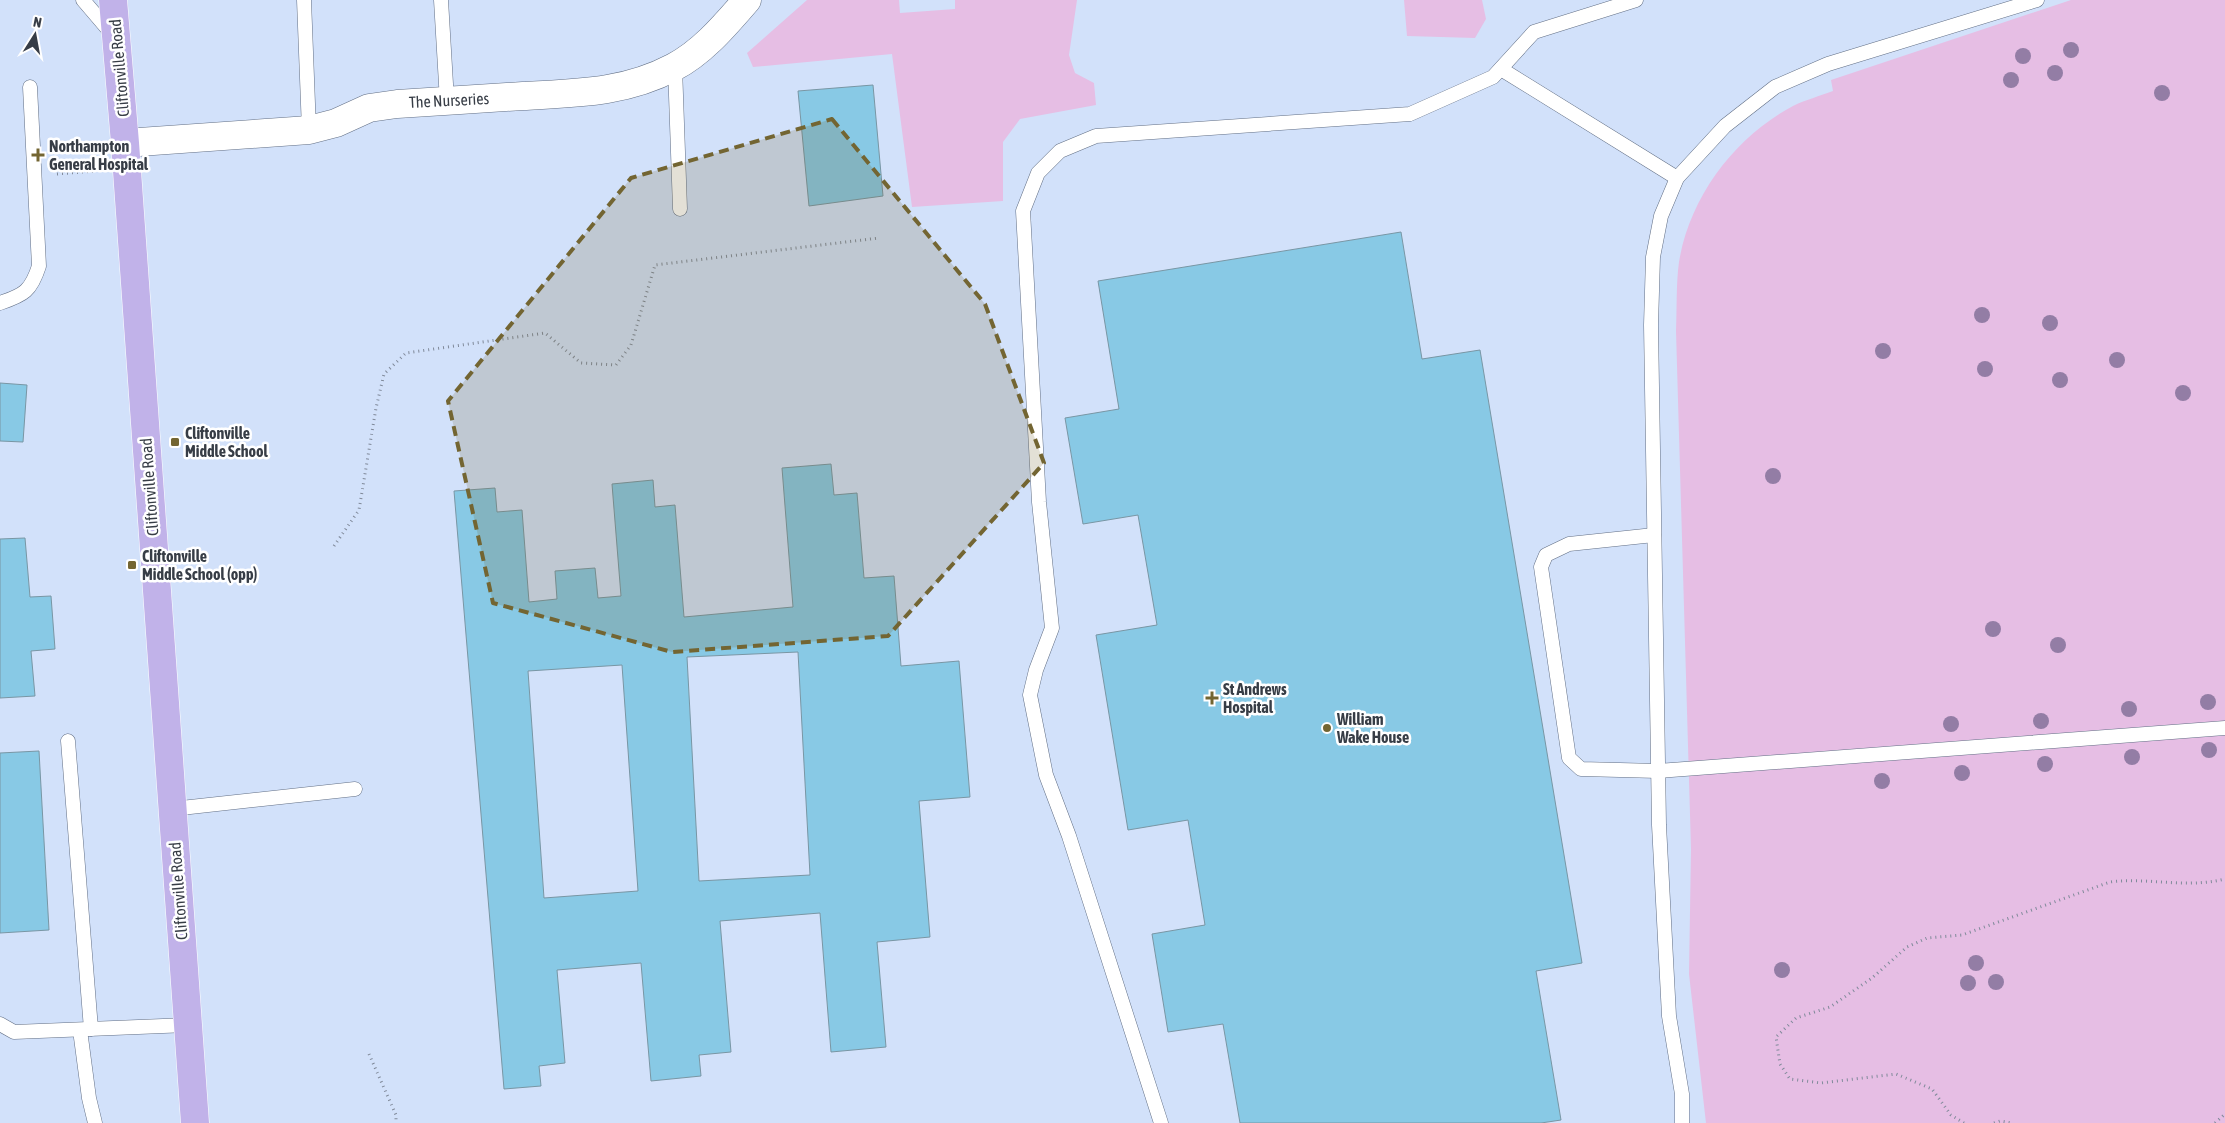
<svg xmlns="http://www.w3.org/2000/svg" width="2225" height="1123" viewBox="0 0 2225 1123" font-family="'Asap Condensed',sans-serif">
<rect width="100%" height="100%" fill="#d2e1fa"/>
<g fill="#e6bee4">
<polygon points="807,0 899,0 900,13 955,9 955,0 1077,0 1069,55 1075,73 1094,83 1096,105 1020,119 1003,142 1003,201 912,207 892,54 753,67 747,53"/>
<polygon points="1404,0 1482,0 1486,19 1475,38 1407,36"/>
<path d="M 2071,0 L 2225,0 L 2225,1123 L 1706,1123 L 1689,974 L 1691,849 L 1676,331 C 1677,308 1676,284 1679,262 C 1690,196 1735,137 1793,106 C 1805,100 1820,96 1833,91 L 1831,80 Z"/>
</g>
<g fill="#88c9e5" stroke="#7996a4" fill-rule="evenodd">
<polygon points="873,85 883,196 809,206 798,91"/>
<polygon points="1401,232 1422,359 1480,350 1582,963 1536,971 1561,1120 1541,1123 1240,1123 1223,1024 1168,1032 1152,934 1205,925 1188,820 1128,830 1096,635 1157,625 1138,515 1083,524 1065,418 1119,409 1098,281"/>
<polygon points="0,383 27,385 23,442 0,441"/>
<path d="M 831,464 L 834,495 L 857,493 L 864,578 L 894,576 L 901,666 L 959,661 L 970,797 L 919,801 L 930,937 L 877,942 L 886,1047 L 831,1052 L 820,913 L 720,921 L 731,1052 L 699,1055 L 701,1076 L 651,1081 L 641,963 L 557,970 L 565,1063 L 539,1066 L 541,1086 L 504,1089 L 454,491 L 495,488 L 497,512 L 522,510 L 529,602 L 557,599 L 555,571 L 595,568 L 598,598 L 621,596 L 612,484 L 653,480 L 655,507 L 675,505 L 684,617 L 793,607 L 782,468 ZM 798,652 L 810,875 L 699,881 L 687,657 ZM 622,665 L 638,891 L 544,898 L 528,671 Z"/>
<polygon points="25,538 30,597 51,596 55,649 31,651 35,696 0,698 0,539"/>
<polygon points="39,751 49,930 0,933 0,753"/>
</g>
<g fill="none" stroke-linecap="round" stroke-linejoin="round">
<g stroke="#626f85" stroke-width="15">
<g id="service">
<polyline points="83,0 112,34"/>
<polyline points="304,0 309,130"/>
<polyline points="441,0 447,101"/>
<polyline points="675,67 680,209"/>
<polyline points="1501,69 1677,178"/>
<path d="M 0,303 C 24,295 31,291 39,266 L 30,87"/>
<polyline points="1654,535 1569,544 1546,555 1541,567 1569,758 1581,769 1658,771 2225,728"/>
<polyline points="68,741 91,1029"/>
<polyline points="172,809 355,789"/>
<polyline points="0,1024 14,1032 188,1025"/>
<polyline points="80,1030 89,1098 95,1123"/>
<polyline points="1161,1123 1069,836 1046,775 1030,695 1036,670 1052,628 1039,502 1023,211 1038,173 1060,151 1096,136 1410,114 1493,77 1534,32 1636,0"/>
<polyline points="1682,1123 1682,1094 1669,1016 1659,825 1651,325 1653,257 1661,216 1677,178 1725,126 1775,87 1828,64 2037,0"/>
</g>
</g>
<g stroke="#626f85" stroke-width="29">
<path id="minor" d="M 125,143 L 309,130 L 336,123 L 369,108 L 397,104 C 439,101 481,99 523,96 C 577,93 625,93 674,67 C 703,52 726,24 747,0"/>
</g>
<g stroke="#fff" stroke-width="29">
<polyline id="primary" points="113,0 125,143 195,1123"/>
</g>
<g stroke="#808a9a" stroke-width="3" stroke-dasharray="1 4" stroke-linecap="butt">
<polyline points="57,174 96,171"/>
<polyline points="334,546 359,510 376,408 384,374 406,353 545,333 581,363 616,365 631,345 655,265 879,238"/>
<polyline points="369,1054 396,1115 396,1123"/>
<path d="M 1964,1123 L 1951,1115 L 1932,1089 L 1896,1074 L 1821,1083 L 1790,1079 L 1780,1064 L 1776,1037 L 1796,1018 L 1830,1007 L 1872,978 L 1907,947 L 1927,938 L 1962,935 L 2110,882 C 2150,877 2184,889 2225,879"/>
<polyline points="1994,1123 2000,1121 2012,1123"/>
<polyline points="2215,1123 2225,1114"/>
</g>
<use href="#service" stroke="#fff" stroke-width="14"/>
<use href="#minor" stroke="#fff" stroke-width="28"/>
<use href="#primary" stroke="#c1b2e9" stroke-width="28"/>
</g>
<g fill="#937da5">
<circle cx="2071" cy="50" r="8"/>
<circle cx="2023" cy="56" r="8"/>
<circle cx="2055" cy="73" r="8"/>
<circle cx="2011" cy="80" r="8"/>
<circle cx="2162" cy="93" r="8"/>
<circle cx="1982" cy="315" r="8"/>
<circle cx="2050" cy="323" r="8"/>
<circle cx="1883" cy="351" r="8"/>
<circle cx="2117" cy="360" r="8"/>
<circle cx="1985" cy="369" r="8"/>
<circle cx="2060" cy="380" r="8"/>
<circle cx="2183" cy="393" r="8"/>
<circle cx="1773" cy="476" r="8"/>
<circle cx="1993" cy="629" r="8"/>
<circle cx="2058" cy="645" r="8"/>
<circle cx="2208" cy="702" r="8"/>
<circle cx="2129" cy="709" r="8"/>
<circle cx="2041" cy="721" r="8"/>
<circle cx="1951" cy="724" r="8"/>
<circle cx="2209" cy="750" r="8"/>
<circle cx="2132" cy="757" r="8"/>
<circle cx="2045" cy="764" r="8"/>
<circle cx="1962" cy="773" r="8"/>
<circle cx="1882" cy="781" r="8"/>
<circle cx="1976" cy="963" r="8"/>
<circle cx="1782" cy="970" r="8"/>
<circle cx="1996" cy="982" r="8"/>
<circle cx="1968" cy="983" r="8"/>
</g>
<path fill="#736532" fill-opacity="0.2" stroke="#736532" stroke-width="4" stroke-dasharray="10 6" stroke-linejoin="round" d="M 832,119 L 985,304 L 1044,463 L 888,636 L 672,652 L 493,603 L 448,401 L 631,178 Z"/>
<g fill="#736532" stroke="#fff" stroke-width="2">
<path d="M35.5 147.5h5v5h5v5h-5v5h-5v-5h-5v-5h5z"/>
<rect x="170" y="437" width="10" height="10" rx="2.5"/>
<rect x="127" y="560" width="10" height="10" rx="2.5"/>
<path d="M1209.5 690.5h5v5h5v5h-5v5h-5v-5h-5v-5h5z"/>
<circle cx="1327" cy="728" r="5"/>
</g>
<g text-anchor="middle" stroke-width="5" stroke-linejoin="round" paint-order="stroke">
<g font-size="16" fill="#373d46" stroke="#fff">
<text transform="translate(119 68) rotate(-95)" y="6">Cliftonville Road</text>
<text transform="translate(449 100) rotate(-3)" y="6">The Nurseries</text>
<text transform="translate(149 487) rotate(-94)" y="6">Cliftonville Road</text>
<text transform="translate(178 891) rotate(-94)" y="6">Cliftonville Road</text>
</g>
<g font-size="16" font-weight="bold" fill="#373d46" stroke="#fff" text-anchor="start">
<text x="49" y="152">Northampton<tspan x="49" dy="18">General Hospital</tspan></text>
<text x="185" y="439">Cliftonville<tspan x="185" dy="18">Middle School</tspan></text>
<text x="142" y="562">Cliftonville<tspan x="142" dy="18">Middle School (opp)</tspan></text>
<text x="1223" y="695">St Andrews<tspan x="1223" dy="18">Hospital</tspan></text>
<text x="1337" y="725">William<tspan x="1337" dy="18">Wake House</tspan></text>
</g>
</g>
<g transform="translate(35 35) rotate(11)" stroke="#ffffff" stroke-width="4" paint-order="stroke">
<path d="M0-4L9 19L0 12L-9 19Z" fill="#373d46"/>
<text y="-8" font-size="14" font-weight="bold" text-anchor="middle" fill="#373d46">N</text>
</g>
</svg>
